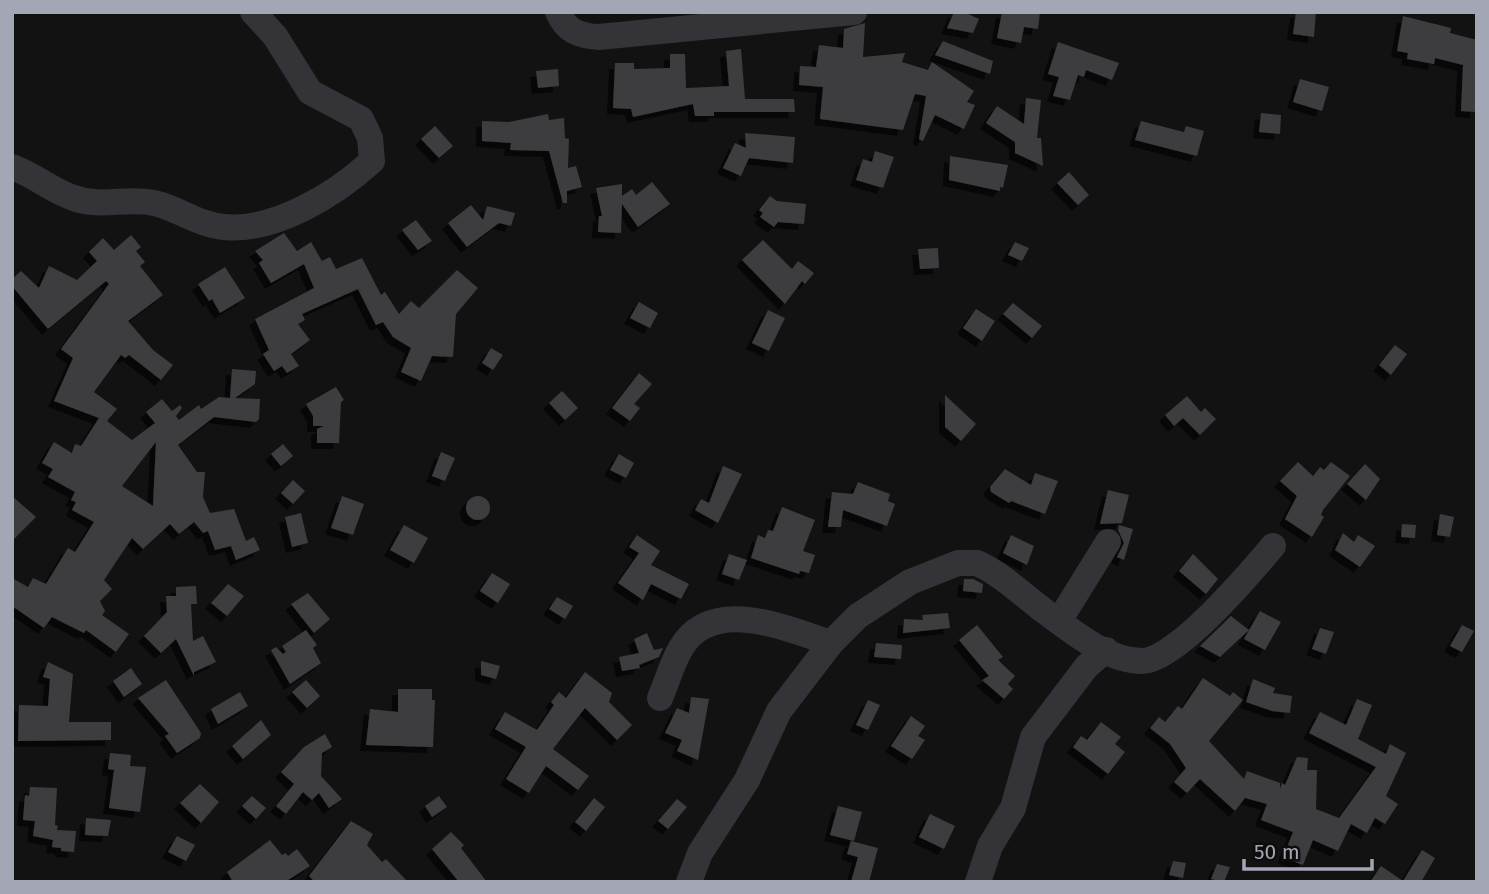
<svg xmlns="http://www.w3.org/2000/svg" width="1489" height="894" viewBox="0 0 1489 894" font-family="'Fira Sans',sans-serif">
<defs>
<filter id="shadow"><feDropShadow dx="-6" dy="6" stdDeviation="0" flood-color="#0009"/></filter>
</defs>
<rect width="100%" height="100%" fill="#121213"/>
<g fill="#3c3c40" fill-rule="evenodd" filter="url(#shadow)">
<polygon points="954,12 964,12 979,19 973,33 947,28"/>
<polygon points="1002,12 1040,12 1038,29 1024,27 1021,43 997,38"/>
<polygon points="1296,12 1316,12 1314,37 1293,34"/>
<polygon points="1403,16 1451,28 1450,33 1477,40 1476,112 1461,111 1463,65 1435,58 1434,64 1407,59 1408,53 1397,51"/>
<polygon points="865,23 863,57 905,53 902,62 928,70 932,62 974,91 967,102 975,105 964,129 935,115 923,141 919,139 926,96 915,94 903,130 820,119 823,87 799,85 800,66 816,67 819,45 843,48 844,29"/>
<polygon points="943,41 993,61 990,74 935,55"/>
<polygon points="1058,42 1119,63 1112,80 1086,70 1084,77 1078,75 1070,100 1053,96 1059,77 1048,74"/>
<polygon points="741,49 745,99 794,99 795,112 714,112 714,116 695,116 693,104 633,117 631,109 613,108 615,63 634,63 634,69 670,68 670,54 685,54 686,88 729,86 726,51"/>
<polygon points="558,69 559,86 538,88 536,71"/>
<polygon points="1300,79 1329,87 1322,111 1293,102"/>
<polygon points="1026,98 1041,100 1037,138 1041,138 1043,166 1015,153 1015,142 986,123 997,106 1024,124"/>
<polygon points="1261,113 1281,115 1280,134 1259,132"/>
<polygon points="548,114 549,120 564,118 565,138 569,139 568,168 576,166 582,187 567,191 567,203 563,203 549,151 510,150 511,143 482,141 482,121 509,122"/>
<polygon points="1141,121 1184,132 1186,126 1204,131 1197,156 1135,140"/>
<polygon points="435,126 453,146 439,158 421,139"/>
<polygon points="745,133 795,137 793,163 749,158 741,176 723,168 735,143 746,148"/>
<polygon points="875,151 894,157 883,188 856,180 863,159 872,162"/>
<polygon points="950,156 1008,165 1003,188 1000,187 1000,191 949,180"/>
<polygon points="1069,172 1089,195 1078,205 1057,183"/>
<polygon points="652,182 670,204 638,227 622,204 621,233 598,232 599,216 602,216 596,188 622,184 622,196 632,189 636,195"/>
<polygon points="770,196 777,201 806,204 804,224 778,222 774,227 760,217 763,213 759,210"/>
<polygon points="471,205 483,220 487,206 515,213 511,226 499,223 467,247 448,223"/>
<polygon points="416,220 432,241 418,250 402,230"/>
<polygon points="284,233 297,251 311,242 322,261 330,257 336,269 362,258 381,295 385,292 399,314 411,301 419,308 457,270 478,288 456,314 453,357 432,356 421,381 401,372 411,348 393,337 383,322 376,325 358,289 302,314 305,320 298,324 310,340 291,354 299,366 287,373 282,366 274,371 263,354 269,350 255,319 314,288 304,264 271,283 259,263 263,260 255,251"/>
<path d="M 131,235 L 141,247 L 136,251 L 145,262 L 140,266 L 163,295 L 128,321 L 153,350 L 173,365 L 161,380 L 129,355 L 125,358 L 121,355 L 94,392 L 117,409 L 107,421 L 132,440 L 155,423 L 146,412 L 162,399 L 172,411 L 180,405 L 182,408 L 176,416 L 179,420 L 199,405 L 201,409 L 219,397 L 230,398 L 232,369 L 256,371 L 255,384 L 235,398 L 260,399 L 259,419 L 256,422 L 214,417 L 178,445 L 197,472 L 205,472 L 203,497 L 210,513 L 234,509 L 246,541 L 254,537 L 260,550 L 236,560 L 231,546 L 215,550 L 208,531 L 203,533 L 194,522 L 179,534 L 170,524 L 143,549 L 132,538 L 104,580 L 112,589 L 100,601 L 105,611 L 102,615 L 129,634 L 116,652 L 86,630 L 84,633 L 52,617 L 44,628 L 12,606 L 12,578 L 28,587 L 33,578 L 46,584 L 68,548 L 75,552 L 94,522 L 72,510 L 76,502 L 71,500 L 75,492 L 48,477 L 53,469 L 42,463 L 54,442 L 72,453 L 75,444 L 81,446 L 99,418 L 54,401 L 73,358 L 61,349 L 109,284 L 106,281 L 48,329 L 12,286 L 12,279 L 21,271 L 39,288 L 49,266 L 77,280 L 97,261 L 89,252 L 103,238 L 114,250 ZM 156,442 L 153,506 L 122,486 Z"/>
<polygon points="763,240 792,269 798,261 814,273 805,284 802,281 785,304 742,260"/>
<polygon points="1015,242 1029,248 1022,261 1008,255"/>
<polygon points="938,248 939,268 920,269 918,249"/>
<polygon points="225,267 245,298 220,313 212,299 209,301 198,284"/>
<polygon points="639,302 658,313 650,328 630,318"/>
<polygon points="1013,303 1042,326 1032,338 1003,314"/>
<polygon points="976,309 995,321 982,341 963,328"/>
<polygon points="768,310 785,318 769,351 752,343"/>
<polygon points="1395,345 1407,354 1391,375 1379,365"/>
<polygon points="491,348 503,355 493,370 482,363"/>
<polygon points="639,373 652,384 634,404 640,408 630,421 612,408"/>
<polygon points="336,387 344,400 341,402 339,443 317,443 317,429 324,426 313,426 313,416 306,404"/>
<polygon points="562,391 578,408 565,420 549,403"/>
<polygon points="945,395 976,424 961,441 945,427"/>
<polygon points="1187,396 1201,412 1205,408 1216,419 1200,435 1183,418 1174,426 1165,415"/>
<polygon points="283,444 293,456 281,466 271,454"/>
<polygon points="441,452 455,458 445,481 432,476"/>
<polygon points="619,454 634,463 626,478 610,470"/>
<polygon points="1298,462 1313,476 1320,467 1324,470 1331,462 1350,476 1323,510 1321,515 1324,517 1312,537 1285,519 1297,496 1280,481"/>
<polygon points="1365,464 1380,479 1366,500 1347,484"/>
<polygon points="723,466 742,474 718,523 695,510 701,499 709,503"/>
<polygon points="1005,469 1031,485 1035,473 1058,481 1045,514 1011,501 1009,503 991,492 990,487"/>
<polygon points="293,480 305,491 293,504 281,493"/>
<polygon points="858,482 890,494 888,501 895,504 887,526 843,510 841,527 828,527 832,492 853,494"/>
<polygon points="1108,490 1129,495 1122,523 1100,524"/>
<circle cx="478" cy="508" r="12"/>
<polygon points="12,496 36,517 12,541"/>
<polygon points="342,496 364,504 353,535 331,528"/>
<polygon points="782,507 815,520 803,551 815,555 809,573 800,571 799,574 751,558 758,535 765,538 768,530 773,531"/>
<polygon points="301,513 308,543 292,547 285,517"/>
<polygon points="1440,514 1454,517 1450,537 1437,535"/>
<polygon points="1402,524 1416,525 1415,538 1401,537"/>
<polygon points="404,525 428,538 414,563 390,550"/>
<polygon points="1119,525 1133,529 1124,560 1117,557 1124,543 1118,530"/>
<polygon points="1343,533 1354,542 1358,535 1375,546 1360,567 1335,550"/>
<polygon points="637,535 660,551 651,565 689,584 681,599 651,584 643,600 618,583 639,553 629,547"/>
<polygon points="1011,535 1034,546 1027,565 1003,553"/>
<polygon points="729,554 747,560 739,580 722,574"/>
<polygon points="1193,554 1218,579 1206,594 1179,571"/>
<polygon points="492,573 510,584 498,603 480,591"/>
<polygon points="964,579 973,579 983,584 982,593 963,591"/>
<polygon points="228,584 244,596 227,616 211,603"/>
<polygon points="196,586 197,604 191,604 193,641 203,636 216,662 194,672 194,676 176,639 161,653 144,636 167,612 166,596 176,596 176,587"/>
<polygon points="308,593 330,619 314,633 291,604"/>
<polygon points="557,597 573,606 565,619 549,609"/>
<polygon points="1260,611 1281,622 1265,650 1244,639"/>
<polygon points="948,613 950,628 903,633 904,619 923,620 922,615"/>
<polygon points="1231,616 1249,630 1220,657 1200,646"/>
<polygon points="977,625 1003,657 998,660 1015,676 1008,684 1013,689 1004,699 982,680 989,676 959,640"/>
<polygon points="1462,625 1474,631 1462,652 1450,646"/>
<polygon points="1320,628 1334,632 1326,654 1312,649"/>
<polygon points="306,630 317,645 313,648 321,663 290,684 271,650 276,647 283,654 286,652 282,646"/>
<polygon points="647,633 654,650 663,648 659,657 639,665 640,668 622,671 619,657 639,653 634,639"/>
<polygon points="876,643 902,645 901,659 874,657"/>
<polygon points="481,661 500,666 496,679 481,675"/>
<polygon points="48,662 73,674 69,722 111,722 111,740 18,741 19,705 48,706 50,679 43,677"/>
<polygon points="131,668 142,684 124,697 113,681"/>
<polygon points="585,672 612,693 609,702 632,725 617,740 585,708 553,749 589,776 578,790 546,766 529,793 506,779 526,747 495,729 505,712 537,730 554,705 551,702 559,692 566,698"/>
<polygon points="1203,678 1230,696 1233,692 1243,700 1209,741 1244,779 1247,771 1280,783 1280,789 1282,783 1285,785 1297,757 1308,758 1307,770 1317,770 1316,809 1339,818 1376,767 1309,733 1320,712 1346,725 1357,699 1372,705 1358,739 1386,754 1390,744 1406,753 1386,796 1398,804 1385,824 1375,818 1367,833 1351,824 1338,851 1313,840 1303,865 1283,857 1293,832 1261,820 1267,804 1245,798 1235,811 1200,779 1187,793 1174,782 1186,768 1170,744 1150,728 1159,717 1165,722 1178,706 1182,709"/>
<polygon points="1253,679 1275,688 1273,693 1292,696 1290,713 1272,711 1246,702"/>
<polygon points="166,680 201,733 200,738 177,753 165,736 169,734 138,698"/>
<polygon points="306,680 320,696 307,708 292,692"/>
<polygon points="398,689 432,689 432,700 435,700 433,747 366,745 370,709 398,712"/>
<polygon points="240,692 248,706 218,724 211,709"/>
<polygon points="691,697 709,699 698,760 677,751 682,740 665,733 677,708 689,713"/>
<polygon points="868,700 880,705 868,730 856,725"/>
<polygon points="911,716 925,726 918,736 925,740 912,759 891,746"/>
<polygon points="261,720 271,735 243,759 232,746"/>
<polygon points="1101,722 1121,737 1115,744 1125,752 1108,774 1073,747 1081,736 1087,740"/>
<polygon points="325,734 332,747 322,753 321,776 342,799 329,808 319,793 312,800 303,792 286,814 276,806 294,784 281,772 304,747"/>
<polygon points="110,753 131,755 130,766 146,767 140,812 109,808 114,770 108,769"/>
<polygon points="200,784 219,802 201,823 180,803"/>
<polygon points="30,787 57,788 55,825 58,826 57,830 76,831 74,852 61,851 61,848 52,847 53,840 33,836 35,821 23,820 25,795 29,796"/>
<polygon points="252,796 266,808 256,819 242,806"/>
<polygon points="439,796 447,807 432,817 425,806"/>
<polygon points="594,798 605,807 586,831 575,822"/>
<polygon points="677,799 687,807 668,829 658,821"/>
<polygon points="838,806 862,812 854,841 830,835"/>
<polygon points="930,814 955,826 944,849 919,837"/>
<polygon points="86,818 111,820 108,836 85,835"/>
<polygon points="351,821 373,834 367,845 382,862 386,859 408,882 315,882 309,876"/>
<polygon points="451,832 464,845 461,848 487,882 459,882 432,849"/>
<polygon points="177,836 195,845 186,861 168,852"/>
<polygon points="270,840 282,855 286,853 288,856 297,849 310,866 285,882 233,882 227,872"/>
<polygon points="851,841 878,848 869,882 851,882 858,857 847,854"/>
<polygon points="1422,850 1435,858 1421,882 1370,882 1381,866 1403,881"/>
<polygon points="1173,861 1186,863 1183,878 1169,875"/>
<polygon points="1217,864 1230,867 1224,882 1211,879"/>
</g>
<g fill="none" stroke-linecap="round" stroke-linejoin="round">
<g stroke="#333338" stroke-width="26">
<path d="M 558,12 C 566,31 579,36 599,37 L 854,12"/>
<path d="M 12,167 C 35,175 52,191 74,198 C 100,208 127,197 154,203 C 178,208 198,225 224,227 C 275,232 336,194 372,161 L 370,138 L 361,119 L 310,92 L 275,36 L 253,12"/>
<polyline points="1059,621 1108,542"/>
<path d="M 660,698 C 667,682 672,663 681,648 C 712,595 788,629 831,643"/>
<path d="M 689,882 L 700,853 L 747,780 L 779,711 L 831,643 L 858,616 L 910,582 L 958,563 L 977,563 C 1002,574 1025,597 1047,613 C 1073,632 1108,661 1142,661 C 1176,661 1251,572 1273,546"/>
<polyline points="978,882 990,846 1013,808 1033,737 1087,666 1106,650"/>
</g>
</g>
<rect width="1489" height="894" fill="none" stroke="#a3a6b4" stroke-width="28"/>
<path d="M1244 859v10h128v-10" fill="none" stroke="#a3a6b4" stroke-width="3.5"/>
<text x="1254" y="859" font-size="21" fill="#a3a6b4" stroke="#0d0d0e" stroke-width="5" paint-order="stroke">50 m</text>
</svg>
